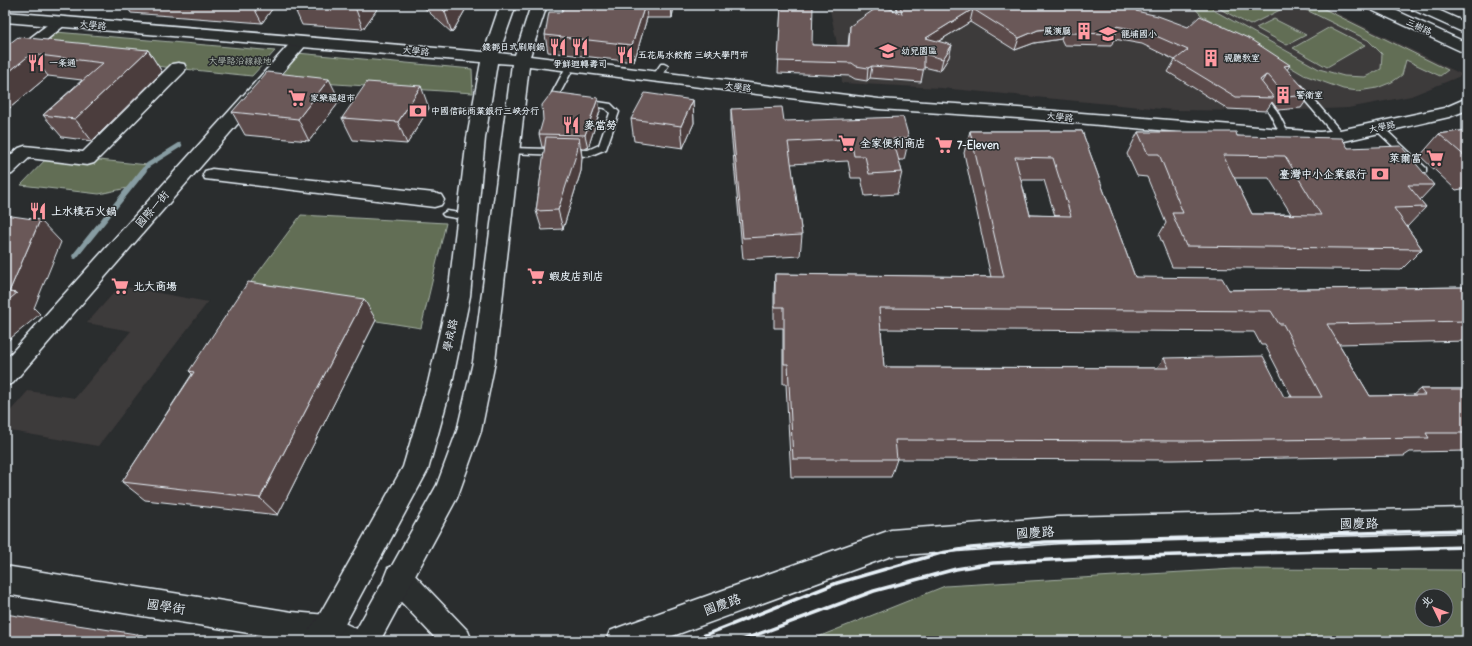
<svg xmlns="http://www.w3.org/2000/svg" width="1472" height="646" viewBox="0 0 1472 646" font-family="Delius,'LXGW WenKai TC',sans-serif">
<rect width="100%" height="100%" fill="#2a2d2e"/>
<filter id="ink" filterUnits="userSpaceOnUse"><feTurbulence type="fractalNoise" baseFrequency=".025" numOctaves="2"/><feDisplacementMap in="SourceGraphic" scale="8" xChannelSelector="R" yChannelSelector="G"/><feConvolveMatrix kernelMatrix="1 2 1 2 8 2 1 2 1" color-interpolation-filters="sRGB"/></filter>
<g filter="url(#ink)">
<g fill="#3e3a3b">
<polygon points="829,5 1320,5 1463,75 1411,96 1348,108 1273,111 1173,110 941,88 842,83 841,63"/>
<polygon points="120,286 208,302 98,446 5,430 5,417 28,391 75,398 131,331 87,323"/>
</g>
<g fill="#626e54" stroke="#a5b0a6" fill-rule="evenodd">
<polygon points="1192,5 1209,5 1215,11 1319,69 1344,76 1365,77 1381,69 1382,54 1368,40 1296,5 1316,5 1448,70 1440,76 1406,60 1402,75 1392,82 1377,88 1358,91 1343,89 1304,75 1201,15"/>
<polygon points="1228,5 1287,5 1288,6 1250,25 1220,9"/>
<polygon points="1274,19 1306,35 1287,45 1256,28"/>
<polygon points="1330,27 1365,45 1327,67 1293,48"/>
<polygon points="56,32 275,51 252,76 29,53"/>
<polygon points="297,53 472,69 473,93 275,80"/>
<polygon points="50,155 148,165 132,187 99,194 21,185"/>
<polygon points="301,215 446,223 421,328 244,300 251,282"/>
<path d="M 1234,569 L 1467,570 L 1467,641 L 808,641 L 945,586 ZM 1422,596 L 1446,596 L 1446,620 L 1422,620 Z"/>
</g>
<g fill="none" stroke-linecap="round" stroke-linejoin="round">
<polyline stroke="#879ca2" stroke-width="4.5" points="143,171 148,165 180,145"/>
<polyline stroke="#879ca2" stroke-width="5.5" points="75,256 144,170"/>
<g stroke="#e8f1f8" stroke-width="3">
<g id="lane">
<polygon points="661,64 664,64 668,66 659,79 653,79 652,77"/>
<polygon points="567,65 570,65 574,67 560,93 563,97 570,100 566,103 557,101 552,93"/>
<polygon points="1299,85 1302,86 1343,134 1343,138 1337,138 1296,90 1296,86"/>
<polygon points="1260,92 1263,93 1277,111 1289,135 1288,137 1282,137 1281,135 1269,112 1256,95"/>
<polygon points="585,100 611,104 619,112 606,149 589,156 507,153 507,149 510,148 588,150 599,145 610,113 605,108 582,105 582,101"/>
<polygon points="1379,125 1382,126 1426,168 1426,172 1420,172 1376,130 1376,126"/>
<polygon points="447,211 459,213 461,215 456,218 444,216 442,214"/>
</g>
</g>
<g stroke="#e8f1f8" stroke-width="3">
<g id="street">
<polygon points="60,17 65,19 68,22 65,25 11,68 5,70 5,57 55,19"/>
<polygon points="300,37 306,39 308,42 306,45 13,383 5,386 5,360 294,39"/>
<polygon points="178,63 184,64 186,68 184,72 94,163 87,165 29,158 12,174 5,176 5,160 19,148 25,146 83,152 172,64"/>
<polygon points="212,169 434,193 441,195 444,200 441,205 434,207 205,179 203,175 205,171"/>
<polygon points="1467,508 1467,532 1058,543 891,556 659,641 606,641 610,631 620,627 891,530 1058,517"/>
<polygon points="398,564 408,568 468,631 472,641 438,641 388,588 384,578 388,568"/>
<polygon points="5,566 292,612 327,615 361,631 365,641 292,640 5,594"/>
</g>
</g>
<g stroke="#e8f1f8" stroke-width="3">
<g id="secondary">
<polygon points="500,5 516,5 499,53 515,55 531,5 547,5 530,56 879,99 1018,108 1320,132 1340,130 1444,108 1467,98 1467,110 1449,117 1340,142 1320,144 1018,118 879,109 529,66 495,362 481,431 457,498 380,641 350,641 437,485 457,431 473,362 512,64 497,63 485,138 470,296 452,383 428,470 337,639 336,641 304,641 308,631 317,619 403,467 428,383 448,296 467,138 481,62 5,22 5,12 484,52"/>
<polygon points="1364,5 1384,5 1467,43 1467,54 1367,8"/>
<polygon points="1406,5 1427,5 1467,23 1467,34 1409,8"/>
</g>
</g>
<polyline stroke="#e8f1f8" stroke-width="2" stroke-dasharray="3 2.5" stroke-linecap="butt" points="99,5 130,8"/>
<use href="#lane" fill="#2a2d2e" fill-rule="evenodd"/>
<use href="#street" fill="#2a2d2e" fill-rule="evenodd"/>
<use href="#secondary" fill="#2a2d2e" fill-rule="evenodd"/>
<g stroke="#e8f1f8" stroke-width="3.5">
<polyline points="690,641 837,583 941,553 971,548 1045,542 1467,530"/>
<polyline points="740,641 874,591 956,569 993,563 1108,557 1467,547"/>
</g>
</g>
<g fill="#5c4c4c" stroke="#e8f1f8" fill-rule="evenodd">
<polygon points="126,5 275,5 262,23 131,13"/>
<polygon points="293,5 380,5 363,29 302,25"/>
<polygon points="421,5 468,5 452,33"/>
<polygon points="564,5 674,5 672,18 647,18 634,62 548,52 545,35 562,12"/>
<polygon points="781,5 812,45 848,46 850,26 897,12 896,5 1137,5 1136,11 1287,70 1310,95 1301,108 1278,110 1272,102 1266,111 1228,109 1168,72 1175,60 1142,44 1114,39 1111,46 1064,45 1061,39 1034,43 1015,50 970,22 939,41 949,57 940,71 924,67 921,82 870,78 867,81 855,79 850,76 778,73"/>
<polygon points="5,47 148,50 162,72 92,141 62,137 43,115 82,80 48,76 5,112"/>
<polygon points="693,100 694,123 683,148 634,141 631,119"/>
<polygon points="340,101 309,141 245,135 232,112"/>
<polygon points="429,108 407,144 353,140 342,118"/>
<polygon points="731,109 784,121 909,138 904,160 899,160 902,172 897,194 865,196 861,178 851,178 848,161 791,164 802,235 800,256 743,259 731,131"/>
<polygon points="600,111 588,148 581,148 582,157 581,171 563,229 542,230 536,211 545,147 542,147 539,134"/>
<polygon points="1467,130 1467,188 1456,190 1420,156 1439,134"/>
<path d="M 970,131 L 1082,131 L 1135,277 L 1229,290 L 1467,287 L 1467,341 L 1339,344 L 1370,396 L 1412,396 L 1420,389 L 1467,389 L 1467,451 L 1410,452 L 1404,456 L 1172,460 L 897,459 L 891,477 L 791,477 L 786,384 L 783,384 L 783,328 L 774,328 L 774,295 L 775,274 L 991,277 L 964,153 ZM 1021,180 L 1044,180 L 1055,216 L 1030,215 ZM 881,329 L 1254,332 L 1261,345 L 1265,345 L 1292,397 L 1284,397 L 1164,358 L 1157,368 L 884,367 Z"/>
<path d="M 1138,132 L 1237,136 L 1348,148 L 1434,185 L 1420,200 L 1426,207 L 1407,227 L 1422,249 L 1401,270 L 1172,267 L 1159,235 L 1166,223 L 1147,177 L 1137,176 L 1127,154 ZM 1234,178 L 1269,178 L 1291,214 L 1252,214 Z"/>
<polygon points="376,320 278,515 145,500 122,482 192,374 189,371"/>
</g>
<g fill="#4b3e3e" stroke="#e8f1f8">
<polygon points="254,5 275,5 262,23 253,6"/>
<polygon points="356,5 380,5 363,29 355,7"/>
<polygon points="449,5 468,5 452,33 445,12"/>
<polygon points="645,5 646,5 647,18 634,62 632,45"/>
<polygon points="671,5 674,5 672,18"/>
<polygon points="973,9 970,22 924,50 926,38"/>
<polygon points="1065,27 1061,39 1034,43 1015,50 1019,38 1038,30"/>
<polygon points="952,45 949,57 940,71 943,59"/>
<polygon points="148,50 162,72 92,141 75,119"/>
<polygon points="31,54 48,76 5,112 5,75"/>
<polygon points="1290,65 1282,78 1284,66"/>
<polygon points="872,66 870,78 867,81 868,68"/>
<polygon points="1266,75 1258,88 1260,80"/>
<polygon points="329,79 340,101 309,141 298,119"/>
<polygon points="421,86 429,108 407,144 398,122"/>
<polygon points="598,98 600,111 588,148 585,135"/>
<polygon points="693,100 694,123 683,148 681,126"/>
<polygon points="579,138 582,157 581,171 563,229 558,210"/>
<polygon points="40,220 61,242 34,308 40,314 5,343 5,303 9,292"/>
<polygon points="364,299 376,320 278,515 260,498"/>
<polygon points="143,635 154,641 139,641"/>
</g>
<g fill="#6b5858" stroke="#e8f1f8" fill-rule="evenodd">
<polygon points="239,5 254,5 253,6"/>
<polygon points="319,5 356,5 355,7"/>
<polygon points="438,5 449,5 445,12"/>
<polygon points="564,5 645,5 632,45 545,35 549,12 562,12"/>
<polygon points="781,5 813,5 812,45 849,46 850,26 881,5 902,14 900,5 1137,5 1136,11 1158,16 1188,27 1200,16 1250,39 1290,65 1284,66 1310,95 1286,97 1270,77 1266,75 1260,80 1274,98 1236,97 1175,60 1188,50 1147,32 1116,26 1116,34 1069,33 1065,27 1038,30 1019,38 973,9 926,38 952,45 943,59 924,54 924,70 872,66 868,68 856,66 852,63 778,61"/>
<polygon points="18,37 148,50 75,119 43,115 103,63 31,54 5,75 5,47"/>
<polygon points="267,72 329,79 298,119 232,112"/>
<polygon points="367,82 421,86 398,122 342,118"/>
<polygon points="552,92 598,98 585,135 539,134 543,120 542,105"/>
<polygon points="645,93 693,100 681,126 631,119"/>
<polygon points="782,107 784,121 903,117 909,138 893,139 902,172 869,174 865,156 854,156 851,139 788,142 802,235 743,238 731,109"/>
<polygon points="1467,130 1467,158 1439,134"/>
<path d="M 970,131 L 1082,131 L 1135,277 L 1222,278 L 1229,290 L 1467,287 L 1467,321 L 1327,324 L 1370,396 L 1425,395 L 1420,389 L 1467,389 L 1467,433 L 1426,433 L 1429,438 L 1188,441 L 895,440 L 897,459 L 793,459 L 788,364 L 784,364 L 784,307 L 775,307 L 775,274 L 1004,277 ZM 1015,157 L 1053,158 L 1071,216 L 1030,215 ZM 879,308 L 1271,311 L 1279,324 L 1283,324 L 1322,397 L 1284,397 L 1263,356 L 1164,358 L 1169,368 L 884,367 Z"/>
<path d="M 1138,132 L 1236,132 L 1237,136 L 1342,138 L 1348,148 L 1401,146 L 1434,185 L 1408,185 L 1426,207 L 1394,208 L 1422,249 L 1186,246 L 1172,213 L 1183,213 L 1159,154 L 1148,154 ZM 1223,155 L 1285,156 L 1321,215 L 1252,214 Z"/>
<polygon points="546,137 579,138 577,152 558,210 536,211"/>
<polygon points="5,215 40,220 9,292 17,293 5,303"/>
<polygon points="248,282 364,299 260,498 122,482 194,372 189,371"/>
<polygon points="5,614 143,635 139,641 5,641"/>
</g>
</g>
<defs>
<g id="building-bare" transform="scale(1.38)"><path d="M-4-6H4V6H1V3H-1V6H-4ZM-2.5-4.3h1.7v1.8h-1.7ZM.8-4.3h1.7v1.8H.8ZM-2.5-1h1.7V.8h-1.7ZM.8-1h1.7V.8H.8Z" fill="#ff9aa2" stroke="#2a2d2e" stroke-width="2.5" paint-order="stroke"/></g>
<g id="school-bare" transform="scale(1.38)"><path d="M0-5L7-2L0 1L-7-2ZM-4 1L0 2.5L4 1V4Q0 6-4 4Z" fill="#ff9aa2" stroke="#2a2d2e" stroke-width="2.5" paint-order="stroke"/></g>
<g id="restaurant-bare" transform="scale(1.38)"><path d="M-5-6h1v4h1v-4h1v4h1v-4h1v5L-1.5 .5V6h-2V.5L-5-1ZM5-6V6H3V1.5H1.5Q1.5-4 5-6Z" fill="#ff9aa2" stroke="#2a2d2e" stroke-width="2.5" paint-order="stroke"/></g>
<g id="supermarket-bare" transform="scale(1.38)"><path d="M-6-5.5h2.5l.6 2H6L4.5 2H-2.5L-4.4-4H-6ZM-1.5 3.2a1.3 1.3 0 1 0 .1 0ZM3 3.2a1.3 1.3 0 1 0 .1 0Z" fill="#ff9aa2" stroke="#2a2d2e" stroke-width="2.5" paint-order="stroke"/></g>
<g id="bank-bare" transform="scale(1.38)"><path d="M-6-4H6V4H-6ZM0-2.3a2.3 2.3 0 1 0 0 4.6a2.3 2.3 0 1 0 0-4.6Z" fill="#ff9aa2" stroke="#2a2d2e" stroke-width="2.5" paint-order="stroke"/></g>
</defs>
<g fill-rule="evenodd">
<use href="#building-bare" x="1084" y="31"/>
<use href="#school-bare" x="1108" y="34"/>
<use href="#restaurant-bare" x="558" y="47"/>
<use href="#restaurant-bare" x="580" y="47"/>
<use href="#school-bare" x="888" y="51"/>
<use href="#restaurant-bare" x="625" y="55"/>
<use href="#building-bare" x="1211" y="58"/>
<use href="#restaurant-bare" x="36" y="63"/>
<use href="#building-bare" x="1283" y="95"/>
<use href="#supermarket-bare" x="297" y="98"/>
<use href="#bank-bare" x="418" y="111"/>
<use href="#restaurant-bare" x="571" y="125"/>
<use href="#supermarket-bare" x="847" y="143"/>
<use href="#supermarket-bare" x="944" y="145"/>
<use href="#supermarket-bare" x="1435" y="158"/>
<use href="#bank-bare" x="1380" y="174"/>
<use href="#restaurant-bare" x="38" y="211"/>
<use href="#supermarket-bare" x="536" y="276"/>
<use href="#supermarket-bare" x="120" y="286"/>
</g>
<g text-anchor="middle" stroke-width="3" stroke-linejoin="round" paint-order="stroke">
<g font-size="9" fill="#e8f1f8" stroke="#2a2d2e">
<text transform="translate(93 25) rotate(5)" y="3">大學路</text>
<text transform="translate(1419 27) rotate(25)" y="3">三樹路</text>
<text transform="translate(416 51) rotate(5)" y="3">大學路</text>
<text transform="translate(738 87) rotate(7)" y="3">大學路</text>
<text transform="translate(1060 117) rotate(5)" y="3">大學路</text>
<text transform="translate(1382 127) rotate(-12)" y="3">大學路</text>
</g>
<g font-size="9" font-weight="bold" fill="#e8f1f8" stroke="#2a2d2e" text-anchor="start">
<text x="1071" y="34" text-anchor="end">展演廳</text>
<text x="1121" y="37">龍埔國小</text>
<text x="545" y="50" text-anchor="end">錢都日式刷刷鍋</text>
<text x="901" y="54">幼兒園區</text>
<text x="638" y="58">五花馬水餃館 三峽大學門市</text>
<text x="1224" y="61">視聽教室</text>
<text x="49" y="66">一条通</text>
<text x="580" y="67" text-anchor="middle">爭鮮迴轉壽司</text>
<text x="1296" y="98">警衛室</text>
<text x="310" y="101">家樂福超市</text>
<text x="431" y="114">中國信託商業銀行三峽分行</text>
</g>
<g font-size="9" fill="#acb6ae" stroke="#2a2d2e">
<text x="240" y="64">大學路沿線綠地</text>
</g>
<g font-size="11" font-weight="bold" fill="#e8f1f8" stroke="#2a2d2e" text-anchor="start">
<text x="584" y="129">麥當勞</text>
<text x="860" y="147">全家便利商店</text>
<text x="957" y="149">7-Eleven</text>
<text x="1422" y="162" text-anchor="end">萊爾富</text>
<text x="1367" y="178" text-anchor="end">臺灣中小企業銀行</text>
<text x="51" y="215">上水樸石火鍋</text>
<text x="549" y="280">蝦皮店到店</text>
<text x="133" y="290">北大商場</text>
</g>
<g font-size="11" fill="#e8f1f8" stroke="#2a2d2e">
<text transform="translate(152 209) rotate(-49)" y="4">國際一街</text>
<text transform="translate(450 335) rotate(-78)" y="4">學成路</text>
</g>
<g font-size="13" fill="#e8f1f8" stroke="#2a2d2e">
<text transform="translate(1359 523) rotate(-1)" y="5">國慶路</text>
<text transform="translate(1035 532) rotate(-4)" y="5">國慶路</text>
<text transform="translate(722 604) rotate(-20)" y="5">國慶路</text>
<text transform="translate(166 606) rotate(9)" y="5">國學街</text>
</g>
</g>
<rect width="1472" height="646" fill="none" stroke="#2a2d2e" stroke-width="20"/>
<rect x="10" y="10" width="1452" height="626" fill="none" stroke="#e8f1f8" stroke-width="1.5" filter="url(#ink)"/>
<g transform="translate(1434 608) rotate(313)"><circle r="19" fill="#2a2d2e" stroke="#767b7f"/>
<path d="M0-3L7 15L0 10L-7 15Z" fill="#ff9aa2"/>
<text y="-6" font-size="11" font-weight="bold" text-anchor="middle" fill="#e8f1f8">北</text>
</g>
</svg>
